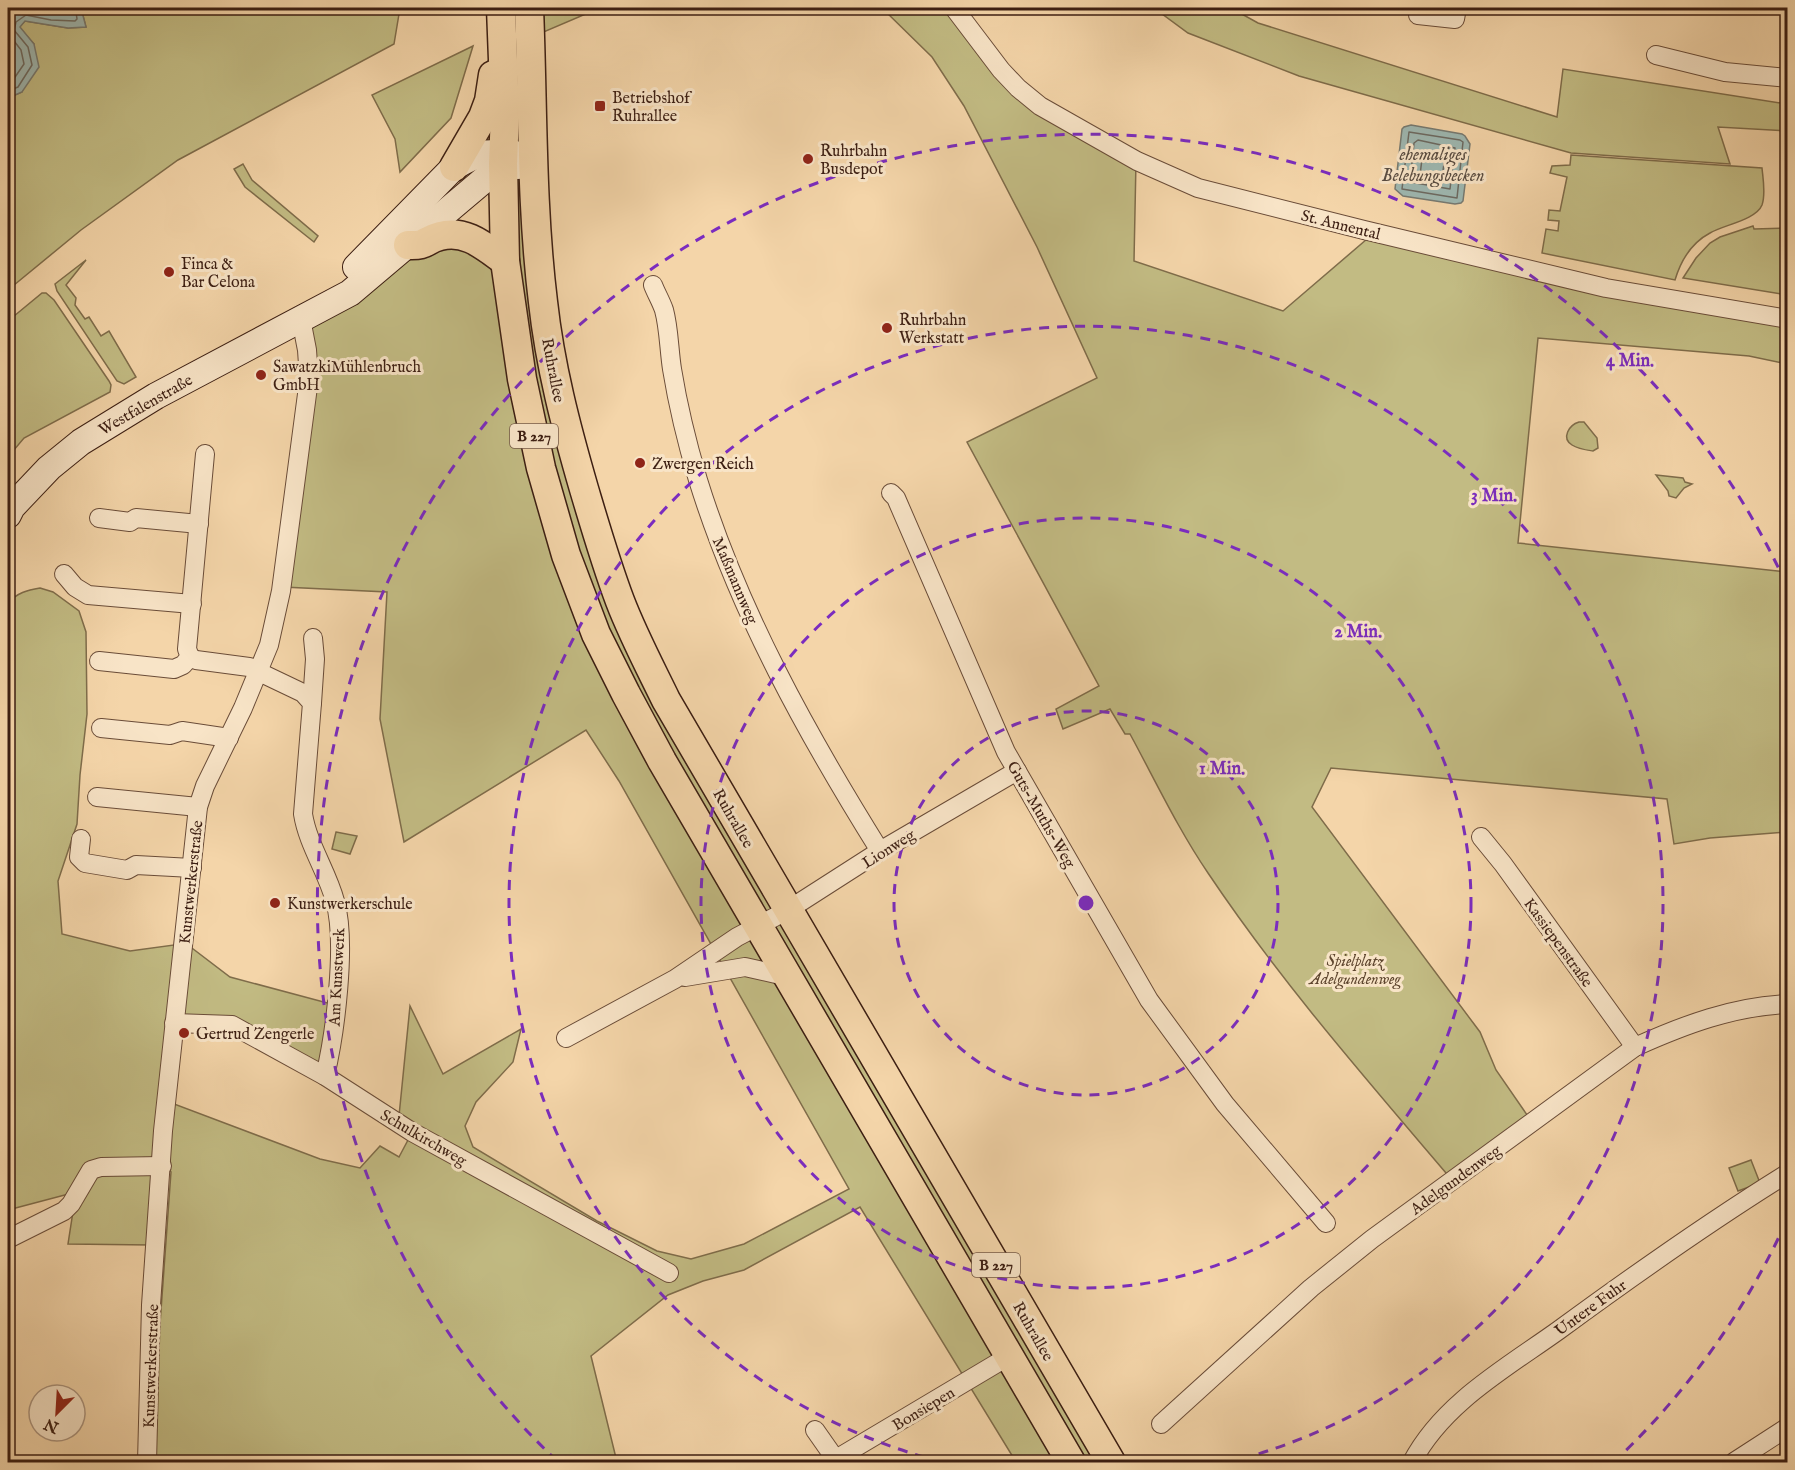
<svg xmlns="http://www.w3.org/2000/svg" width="1795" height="1470" viewBox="0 0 1795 1470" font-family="'IM FELL English',serif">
<rect width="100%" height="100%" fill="#f4d5a9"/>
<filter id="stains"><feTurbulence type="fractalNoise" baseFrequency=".00333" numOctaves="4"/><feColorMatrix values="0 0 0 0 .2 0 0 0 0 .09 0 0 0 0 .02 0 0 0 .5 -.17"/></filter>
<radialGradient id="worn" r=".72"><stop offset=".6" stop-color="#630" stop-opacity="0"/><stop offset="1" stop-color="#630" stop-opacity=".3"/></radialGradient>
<g fill="#c2bb83" stroke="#7f6c4a" stroke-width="1.5">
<polygon points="85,8 400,8 394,44 178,160 81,230 8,290 8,98 22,92 34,44 19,27 25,21 68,28 86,27 82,12"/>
<polygon points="536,8 608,8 595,10 539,34"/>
<path d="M 882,8 L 954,8 L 1000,70 L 1136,161 L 1134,261 L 1283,311 L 1367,239 L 1787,325 L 1787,364 L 1749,356 L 1538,338 L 1518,543 L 1787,572 L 1787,832 L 1710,838 L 1674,844 L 1667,799 L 1331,768 L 1312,807 L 1480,1032 L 1496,1070 L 1532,1122 L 1452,1180 C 1367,1080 1281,982 1208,873 C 1178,829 1155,780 1130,734 L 1125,734 L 1110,709 L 1063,729 L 1056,709 L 1099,686 L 967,442 L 1097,378 L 1037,247 L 964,106 L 932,57 Z"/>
<polygon points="1154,8 1231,8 1258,23 1557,117 1563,69 1787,104 1787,176 1785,169 1787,131 1718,127 1730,164 1571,153 1299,76 1188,33"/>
<polygon points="473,46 451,118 400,172 395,139 372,95"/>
<path d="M 1571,155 L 1762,168 C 1763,179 1766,194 1762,205 C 1756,220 1723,225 1710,233 C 1691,243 1681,260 1675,280 L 1542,253 L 1546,229 L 1558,231 L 1559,221 L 1548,220 L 1549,210 L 1560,211 L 1567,177 L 1550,173 L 1552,166 L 1570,165 Z"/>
<polygon points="243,164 252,180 318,236 314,242 245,187 234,169"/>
<polygon points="514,166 525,186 541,302 619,601 1110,1462 1016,1462 860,1207 744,1270 703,1281 668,1295 591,1356 617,1462 150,1462 171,1172 165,1168 169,1102 320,1159 360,1168 380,1146 399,1157 408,1140 399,1116 410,1006 443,1074 521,1029 513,1062 476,1102 465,1126 473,1147 597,1221 657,1251 691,1259 744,1244 849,1189 619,781 586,730 404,842 380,719 387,592 283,587 304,437 302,320 438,238 503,261 521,380 627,694 523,380"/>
<polygon points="1753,226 1754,229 1787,228 1787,295 1683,278 1696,258 1710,243 1720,237"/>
<polygon points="86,260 66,285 76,298 75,305 85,319 89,317 101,336 109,331 136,377 124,384 117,381 57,291 55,284"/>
<polygon points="42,293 46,293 54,300 109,381 111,385 110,392 24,438 8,457 8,321"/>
<path d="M 1579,422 L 1584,422 L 1597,438 L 1598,448 L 1593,451 C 1586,450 1578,449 1572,445 C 1561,438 1569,425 1579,422 Z"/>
<polygon points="1656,475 1683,478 1685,482 1692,484 1684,488 1676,498 1669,496 1668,491"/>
<path d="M 40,588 L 53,592 L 79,611 L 86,632 L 87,714 L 80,775 L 77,824 L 58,881 L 62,934 L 130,951 L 181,944 L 151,1245 L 68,1244 L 76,1192 L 8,1210 L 8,603 C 17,593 27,590 40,588 Z"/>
<polygon points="336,832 357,836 350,854 332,849"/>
<polygon points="184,942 230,977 335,1005 325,1076 228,1025 177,1020"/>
<polygon points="1751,1160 1760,1183 1738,1191 1729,1168"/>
</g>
<g fill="#9eb7b0" stroke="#777a71" stroke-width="1.5">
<polygon points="8,8 85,8 82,12 86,27 68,28 25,21 20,27 34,44 39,67 22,92 8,98"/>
<polygon points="1411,125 1462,134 1465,136 1470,144 1463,201 1461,203 1455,204 1403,196 1395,189 1402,129 1404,127"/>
</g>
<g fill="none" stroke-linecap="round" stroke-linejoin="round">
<g stroke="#6d6a61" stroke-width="1.5">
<path d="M 8,22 C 21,0 44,12 66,14 L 68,13 L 69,8"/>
<polyline points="8,33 21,50 24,64 13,80 8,83"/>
<polyline points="8,91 18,87 32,65 28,47 14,30 16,22 26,15 51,20 75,21 77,19 76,12 78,8"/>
<polygon points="1409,132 1460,140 1463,142 1457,198 1402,189"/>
<polygon points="1418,140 1455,148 1450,189 1410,182 1414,143"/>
<polygon points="1423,151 1445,155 1442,179 1420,175"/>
</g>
<g stroke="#6a4c38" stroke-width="20">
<g id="minor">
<polyline points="954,8 1001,70 1018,88 1040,106 1137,161 1198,188 1364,230 1606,288 1788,319"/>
<polyline points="1419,8 1418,15 1455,19 1457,8"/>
<polyline points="1656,55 1725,72 1788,78"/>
<path d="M 653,285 C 656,293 661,301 664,310 C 669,328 669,350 672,369 C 678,406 687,443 698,480 C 739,612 807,734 880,851"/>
<polyline points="205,454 187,649 190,657 196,660 249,667 260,670"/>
<polyline points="891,493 896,498 1006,752 1149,1000 1225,1104 1326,1223"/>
<polyline points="99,518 130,522 136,518 199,524"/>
<polyline points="64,574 75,587 88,595 192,604"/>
<polyline points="99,661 174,669 183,665 190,657"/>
<path d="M 259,672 L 303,693 L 312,703 L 303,814 C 308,845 327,871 335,901 C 347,943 335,1034 325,1076"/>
<polyline points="312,703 315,659 313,638"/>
<polyline points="101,728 170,735 182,731 229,738"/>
<polyline points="97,797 198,807"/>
<polyline points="1481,837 1503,864 1635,1047"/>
<polyline points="81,839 79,857 85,863 127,870 136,865 192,868"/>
<polyline points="685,977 745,967 789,977"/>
<polyline points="174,1023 232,1025 325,1076 412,1132 669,1273"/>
<polyline points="566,1038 675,979 737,937 788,910 880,851 1017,771"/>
<polyline points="8,1239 64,1211 71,1204 91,1170 101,1167 162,1166"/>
<path d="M 1161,1424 L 1311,1288 L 1372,1239 L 1635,1047 C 1684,1025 1734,1006 1788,1004"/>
<polyline points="815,1430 836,1460"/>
<polyline points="147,1462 151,1305 163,1131 198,807 205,786 243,708 269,645 281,591 309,379 307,350 301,319"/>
<polyline points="831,1462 1009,1356"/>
<path d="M 1412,1462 C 1443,1403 1506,1368 1559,1330 C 1634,1275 1709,1222 1788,1173"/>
<polyline points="1734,1462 1788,1427"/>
</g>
</g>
<g stroke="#3c1e12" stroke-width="28">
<g id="secondary">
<path d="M 356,267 L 454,167 C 477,153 497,145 518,166"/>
<polyline points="8,515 12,507 49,468 81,442 156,396 350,293 485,179 503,164 511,152"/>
</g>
</g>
<g stroke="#3c1e12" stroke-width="31">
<g id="primary">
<polyline points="501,8 505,112 503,164 505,261 522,379 541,468 566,555 596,634 626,694 662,761 1071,1462"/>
<path d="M 529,8 C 533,106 531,204 543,302 C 550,366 566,427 584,489 C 595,526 606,564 620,601 C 633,635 650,667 666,700 L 1111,1462"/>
<polyline points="454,167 483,117 489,101 493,75"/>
<path d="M 408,245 C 428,246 424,240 440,236 C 466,229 485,247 505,261"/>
</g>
</g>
<use href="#minor" stroke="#f8e4c7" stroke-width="18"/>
<use href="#secondary" stroke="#f8e4c7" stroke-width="26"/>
<use href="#primary" stroke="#f4d5a9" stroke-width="28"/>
</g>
<g fill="none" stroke="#7b2cbf" stroke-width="3" stroke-dasharray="10 8">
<circle cx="1086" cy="903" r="192"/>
<circle cx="1086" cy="903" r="385"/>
<path d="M942 1462A577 577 0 1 1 1230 1462"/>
<path d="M1786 1222A769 769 0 0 1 1615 1461M557 1461A769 769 0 1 1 1786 584"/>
</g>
<g fill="#8f2418" stroke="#f8e4c7" stroke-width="2">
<rect x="594" y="100" width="12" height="12" rx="3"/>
<circle cx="808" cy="159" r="6"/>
<circle cx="169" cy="272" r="6"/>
<circle cx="887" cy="328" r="6"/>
<circle cx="261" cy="375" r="6"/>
<circle cx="640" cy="463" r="6"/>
<circle cx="275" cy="903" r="6"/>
<circle cx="184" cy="1033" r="6"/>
</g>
<g text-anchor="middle" stroke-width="6" stroke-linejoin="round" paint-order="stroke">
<g fill="#f8e4c7" stroke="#745948" stroke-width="1.5">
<rect x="510" y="424" width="48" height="24" rx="4.5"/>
<rect x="972" y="1253" width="48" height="24" rx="4.5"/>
</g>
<g font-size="15" font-weight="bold" fill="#3c1e12">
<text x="534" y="441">B 227</text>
<text x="996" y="1270">B 227</text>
</g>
<g font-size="16" fill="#3c1e12" stroke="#f8e4c7" text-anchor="start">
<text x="612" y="103">Betriebshof<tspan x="612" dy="18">Ruhrallee</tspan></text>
<text x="820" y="156">Ruhrbahn<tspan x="820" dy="18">Busdepot</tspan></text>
<text x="181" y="269">Finca &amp;<tspan x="181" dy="18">Bar Celona</tspan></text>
<text x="899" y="325">Ruhrbahn<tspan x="899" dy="18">Werkstatt</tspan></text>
<text x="273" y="372">SawatzkiMühlenbruch<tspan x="273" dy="18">GmbH</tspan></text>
<text x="652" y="469">Zwergen Reich</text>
<text x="287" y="909">Kunstwerkerschule</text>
<text x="196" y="1039">Gertrud Zengerle</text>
</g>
<g font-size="16" fill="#3c1e12" stroke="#f8e4c7">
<text transform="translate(1341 224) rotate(14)" y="6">St. Annental</text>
<text transform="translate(554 370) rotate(79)" y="6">Ruhrallee</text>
<text transform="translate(145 404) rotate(-30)" y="6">Westfalenstraße</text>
<text transform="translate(736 580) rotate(67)" y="6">Maßmannweg</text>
<text transform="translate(1042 814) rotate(60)" y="6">Guts-Muths-Weg</text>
<text transform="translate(734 818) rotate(60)" y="6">Ruhrallee</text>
<text transform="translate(888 848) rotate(-32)" y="6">Lionweg</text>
<text transform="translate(190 882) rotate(-84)" y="6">Kunstwerkerstraße</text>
<text transform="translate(1559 942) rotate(54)" y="6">Kassiepenstraße</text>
<text transform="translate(336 977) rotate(-87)" y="6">Am Kunstwerk</text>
<text transform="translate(424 1137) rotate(30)" y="6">Schulkirchweg</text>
<text transform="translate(1455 1179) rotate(-36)" y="6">Adelgundenweg</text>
<text transform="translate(1590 1307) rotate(-36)" y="6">Untere Fuhr</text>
<text transform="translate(1034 1331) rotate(60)" y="6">Ruhrallee</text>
<text transform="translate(150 1366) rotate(-88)" y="6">Kunstwerkerstraße</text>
<text transform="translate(923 1408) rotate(-31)" y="6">Bonsiepen</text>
</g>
<g font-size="16" font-style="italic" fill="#5e452e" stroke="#f8e4c7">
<text x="1355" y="966">Spielplatz<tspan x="1355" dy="18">Adelgundenweg</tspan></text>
</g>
<g font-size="18" font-style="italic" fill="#594c41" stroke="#f8e4c7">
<text x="1433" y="160">ehemaliges<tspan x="1433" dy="21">Belebungsbecken</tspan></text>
</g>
</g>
<circle cx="1086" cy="903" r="9" fill="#7b2cbf" stroke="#f8e4c7" stroke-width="3"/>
<g font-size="18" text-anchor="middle" font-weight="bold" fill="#7b2cbf" stroke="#f8e4c7" stroke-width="6" stroke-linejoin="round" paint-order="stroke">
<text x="1630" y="366">4 Min.</text>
<text x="1494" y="501">3 Min.</text>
<text x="1358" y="637">2 Min.</text>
<text x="1222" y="774">1 Min.</text>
</g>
<rect width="1795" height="1470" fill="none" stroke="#f4d5a9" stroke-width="30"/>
<rect x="9" y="9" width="1777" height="1452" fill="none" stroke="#3c1e12" stroke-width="3"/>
<rect x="15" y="15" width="1765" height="1440" fill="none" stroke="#3c1e12" stroke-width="1.5"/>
<g transform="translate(57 1413) rotate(204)"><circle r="28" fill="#f8e4c7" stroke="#ad957f" stroke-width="1.5"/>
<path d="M0-4.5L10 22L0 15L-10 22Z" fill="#8f2418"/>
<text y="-9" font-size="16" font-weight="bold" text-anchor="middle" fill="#3c1e12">N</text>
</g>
<rect width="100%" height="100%" filter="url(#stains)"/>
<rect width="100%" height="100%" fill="url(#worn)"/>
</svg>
